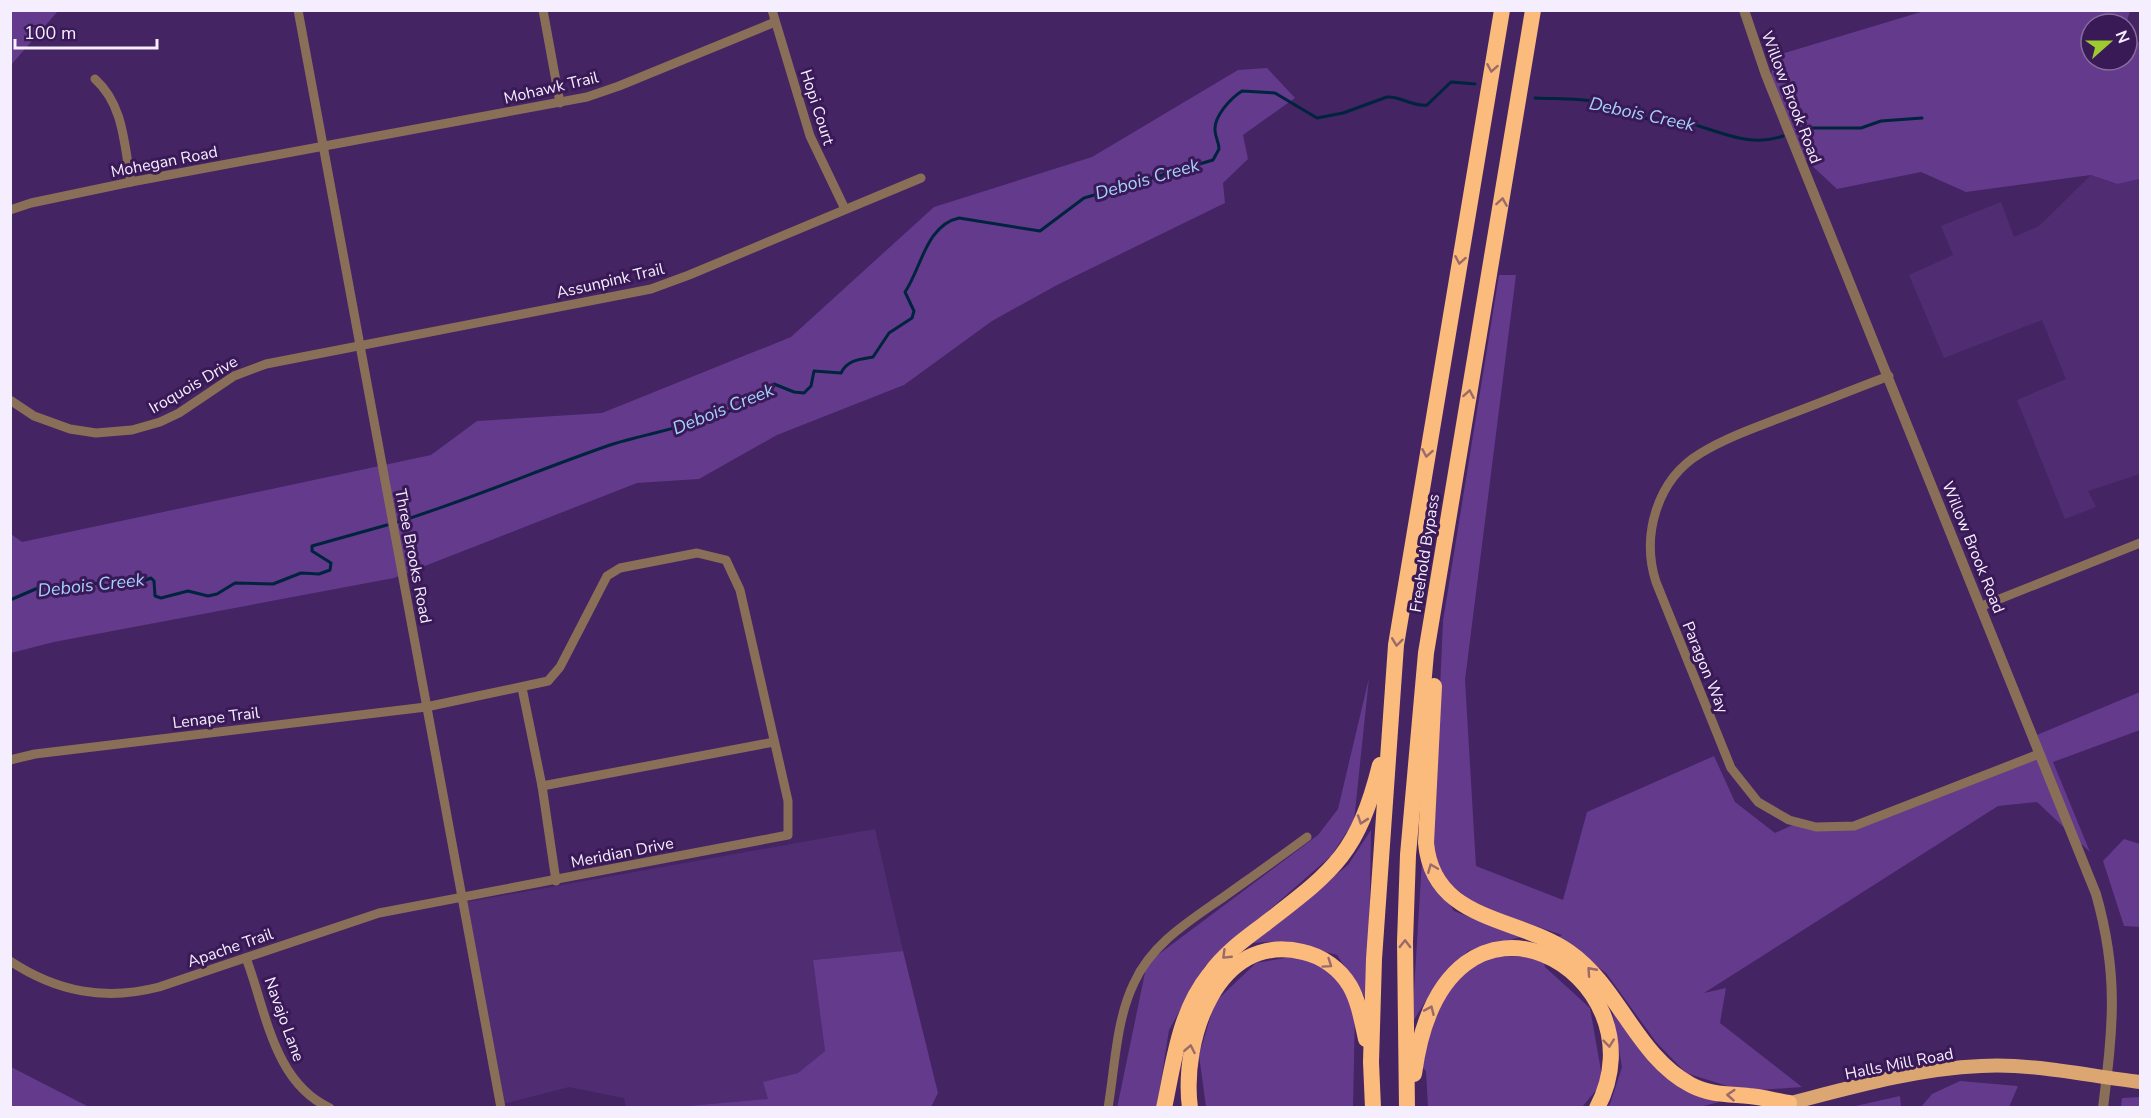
<svg xmlns="http://www.w3.org/2000/svg" width="2151" height="1118" viewBox="0 0 2151 1118" font-family="'Nunito Sans',sans-serif">
<rect width="100%" height="100%" fill="#442463"/>
<g fill="#502d72">
<polygon points="2091,175 2116,184 2140,179 2140,474 2088,491 2096,507 2065,519 2017,400 2066,379 2042,320 1944,358 1909,275 1953,255 1941,226 2001,202 2014,237 2039,226"/>
<polygon points="875,829 903,951 813,960 825,1051 798,1073 764,1082 768,1099 676,1107 626,1107 624,1098 569,1087 503,1104 467,902"/>
</g>
<g fill="#643a8d">
<polygon points="11,10 58,11 11,65 10,11"/>
<polygon points="1924,11 2130,11 2126,24 2091,24 2091,60 2127,60 2127,43 2140,42 2140,179 2117,184 2091,175 1966,192 1921,172 1837,189 1794,149 1768,90 1775,56"/>
<polygon points="1267,68 1295,98 1243,135 1248,159 1223,183 1225,203 1057,285 992,321 904,385 777,435 699,479 637,483 394,578 54,642 11,653 11,534 22,542 431,455 477,421 602,413 791,337 934,207 1092,157 1238,70"/>
<polygon points="1499,275 1516,275 1465,680 1476,866 1563,900 1587,812 1714,756 1735,802 1775,833 1797,823 1854,827 2039,757 2032,737 2140,692 2140,730 2053,762 2090,852 2037,802 1998,806 1704,993 1726,988 1720,1023 1802,1087 1743,1091 1686,1073 1656,1042 1606,973 1557,938 1562,935 1477,906 1444,879 1433,849 1443,621"/>
<polygon points="1369,678 1354,821 1331,856 1205,966 1169,1030 1157,1107 1117,1108 1147,963 1318,835 1338,809"/>
<polygon points="1371,830 1368,1002 1337,955 1286,941 1251,943 1348,865"/>
<polygon points="2124,839 2140,844 2140,927 2124,926 2103,861"/>
<polygon points="1422,861 1454,911 1521,937 1468,951 1434,988 1412,1023"/>
<polygon points="903,951 938,1093 931,1107 676,1107 768,1099 763,1082 798,1073 825,1051 813,960"/>
<polygon points="1297,956 1324,965 1345,989 1355,1011 1353,1107 1206,1107 1199,1055 1215,1002 1256,963"/>
<path d="M 1487,956 L 1543,957 L 1545,967 L 1590,1008 L 1603,1082 L 1582,1107 L 1428,1107 L 1426,1071 L 1421,1066 C 1435,1018 1441,984 1487,956 Z"/>
<polygon points="1611,1003 1690,1091 1719,1102 1700,1107 1606,1108 1610,1104 1622,1067"/>
<polygon points="11,1066 13,1068 89,1107 11,1107"/>
<polygon points="1960,1081 2018,1086 2009,1107 1921,1107 1932,1094"/>
<polygon points="1900,1096 1901,1107 1851,1107"/>
<polygon points="2140,1097 2140,1107 2121,1107 2122,1098"/>
</g>
<g fill="none" stroke-linecap="round" stroke-linejoin="round">
<g stroke="#00243e" stroke-width="3">
<path d="M 1535,98 C 1557,99 1579,98 1600,102 C 1615,105 1625,112 1639,117 C 1652,121 1667,118 1680,121 C 1715,128 1746,149 1783,136"/>
<polyline points="1797,131 1802,128 1861,128 1881,121 1922,118"/>
<path d="M 395,523 C 468,500 538,470 610,445 C 652,431 745,418 774,384 L 794,392 L 804,393 L 811,386 L 814,371 L 841,373 C 847,360 860,359 873,357 L 889,333 L 912,318 L 914,311 L 905,292 C 921,269 926,225 959,218 L 1040,231 L 1084,198 L 1213,160 L 1219,149 C 1219,142 1215,137 1215,130 C 1214,116 1231,98 1242,91 L 1275,93 L 1317,118 L 1343,113 L 1387,97 C 1401,96 1412,107 1427,105 L 1451,82 L 1475,84"/>
<polyline points="10,600 45,585 58,588 88,582 114,587 133,585 151,578 154,581 155,596 161,598 188,591 208,596 217,594 235,583 273,584 301,573 319,574 330,570 331,563 312,551 312,546 387,525"/>
</g>
<g stroke="#896f57" stroke-width="9">
<polyline points="298,10 501,1108"/>
<polyline points="543,10 560,103"/>
<polyline points="772,10 810,136 845,209"/>
<path d="M 95,79 C 124,105 124,145 131,182"/>
<polyline points="10,210 31,203 131,182 587,97 619,86 775,22"/>
<path d="M 1889,376 C 1854,389 1820,403 1785,416 C 1757,427 1727,437 1701,453 C 1657,479 1641,535 1656,582 L 1731,768 L 1758,802 L 1789,820 L 1816,827 L 1854,826 L 2039,754"/>
<polyline points="10,400 34,416 70,429 96,433 132,430 160,422 179,413 234,376 266,364 651,289 689,275 921,178"/>
<polyline points="1982,606 2140,543"/>
<polyline points="522,688 542,786 774,742"/>
<path d="M 10,760 L 35,754 L 426,707 L 548,681 L 560,667 L 607,576 L 620,568 L 697,553 L 726,560 L 740,590 L 788,801 L 788,835 L 379,913 L 159,987 C 105,1001 57,992 10,961"/>
<polyline points="542,786 556,881"/>
<path d="M 246,958 C 266,1010 273,1082 330,1108"/>
<path d="M 1108,1108 C 1115,1067 1116,1020 1134,983 C 1152,943 1191,920 1225,896 C 1253,876 1280,857 1307,837"/>
</g>
<path stroke="#896f57" stroke-width="10" d="M 1744,10 L 1766,75 L 2096,894 C 2119,975 2113,1026 2103,1108"/>
<path stroke="#dba672" stroke-width="14" d="M 1779,1106 C 1846,1089 1912,1069 1981,1066 C 2034,1063 2088,1076 2140,1082"/>
<g stroke="#fbbb7c" stroke-width="16">
<path d="M 1434,686 L 1426,843 C 1433,922 1517,916 1569,952 C 1619,987 1636,1056 1691,1085 C 1710,1095 1729,1094 1749,1096 C 1762,1097 1776,1101 1789,1103"/>
<path d="M 1414,1074 C 1445,844 1668,974 1597,1108"/>
<path d="M 1164,1108 C 1174,1061 1179,1013 1209,975 C 1223,955 1243,940 1262,926 C 1333,871 1357,856 1380,765"/>
<path d="M 1190,1108 C 1181,1041 1216,931 1303,952 C 1322,956 1340,969 1350,986 C 1359,1002 1362,1021 1366,1039"/>
<polyline points="1373,1108 1371,1062 1374,959 1396,645 1502,10"/>
<polyline points="1407,1108 1405,942 1408,855 1426,653 1533,10"/>
</g>
</g>
<defs><path id="oneway-chevron" d="M-2-3.5L2.5 0L-2 3.5" fill="none" stroke-width="1.6" stroke-linecap="round" stroke-linejoin="round" transform="scale(1.5)"/></defs>
<g stroke="#9a6a6a">
<use href="#oneway-chevron" transform="translate(1492 68) rotate(100)"/>
<use href="#oneway-chevron" transform="translate(1502 202) rotate(-81)"/>
<use href="#oneway-chevron" transform="translate(1460 260) rotate(100)"/>
<use href="#oneway-chevron" transform="translate(1469 394) rotate(-80)"/>
<use href="#oneway-chevron" transform="translate(1427 453) rotate(100)"/>
<use href="#oneway-chevron" transform="translate(1397 642) rotate(97)"/>
<use href="#oneway-chevron" transform="translate(1362 820) rotate(109)"/>
<use href="#oneway-chevron" transform="translate(1432 868) rotate(-112)"/>
<use href="#oneway-chevron" transform="translate(1405 944) rotate(-89)"/>
<use href="#oneway-chevron" transform="translate(1226 955) rotate(136)"/>
<use href="#oneway-chevron" transform="translate(1328 964) rotate(35)"/>
<use href="#oneway-chevron" transform="translate(1591 971) rotate(-132)"/>
<use href="#oneway-chevron" transform="translate(1430 1010) rotate(-66)"/>
<use href="#oneway-chevron" transform="translate(1609 1043) rotate(84)"/>
<use href="#oneway-chevron" transform="translate(1190 1049) rotate(-79)"/>
<use href="#oneway-chevron" transform="translate(1731 1095) rotate(-176)"/>
</g>
<g text-anchor="middle" stroke-width="6" stroke-linejoin="round" paint-order="stroke">
<g font-size="16" fill="#f5eefe" stroke="#3a1957">
<text transform="translate(551 87) rotate(-13)" y="6">Mohawk Trail</text>
<text transform="translate(1792 97) rotate(69)" y="6">Willow Brook Road</text>
<text transform="translate(818 107) rotate(72)" y="6">Hopi Court</text>
<text transform="translate(164 161) rotate(-11)" y="6">Mohegan Road</text>
<text transform="translate(610 280) rotate(-13)" y="6">Assunpink Trail</text>
<text transform="translate(193 384) rotate(-30)" y="6">Iroquois Drive</text>
<text transform="translate(1974 547) rotate(68)" y="6">Willow Brook Road</text>
<text transform="translate(1424 553) rotate(-81)" y="6">Freehold Bypass</text>
<text transform="translate(414 556) rotate(79)" y="6">Three Brooks Road</text>
<text transform="translate(1706 667) rotate(68)" y="6">Paragon Way</text>
<text transform="translate(216 717) rotate(-7)" y="6">Lenape Trail</text>
<text transform="translate(622 852) rotate(-11)" y="6">Meridian Drive</text>
<text transform="translate(230 947) rotate(-19)" y="6">Apache Trail</text>
<text transform="translate(285 1019) rotate(70)" y="6">Navajo Lane</text>
<text transform="translate(1899 1063) rotate(-11)" y="6">Halls Mill Road</text>
</g>
<g font-size="18" font-style="italic" fill="#a2d2fb" stroke="#3a1957">
<text transform="translate(1642 114) rotate(12)" y="6">Debois Creek</text>
<text transform="translate(1147 179) rotate(-16)" y="6">Debois Creek</text>
<text transform="translate(723 409) rotate(-22)" y="6">Debois Creek</text>
<text transform="translate(91 585) rotate(-6)" y="6">Debois Creek</text>
</g>
</g>
<rect width="2151" height="1118" fill="none" stroke="#f5eefe" stroke-width="24"/>
<g transform="translate(2109 42) rotate(69)"><circle r="28" fill="#3a1957" stroke="#856e9a" stroke-width="1.5"/>
<path d="M0-4.5L10 22L0 15L-10 22Z" fill="#9dca2f"/>
<text y="-9" font-size="16" font-weight="bold" text-anchor="middle" fill="#f5eefe">N</text>
</g>
<path d="M15 39v9h142v-9" fill="none" stroke="#f5eefe" stroke-width="3"/>
<text x="24" y="39" font-size="18" fill="#f5eefe" stroke="#3a1957" stroke-width="4.5" paint-order="stroke">100 m</text>
</svg>
